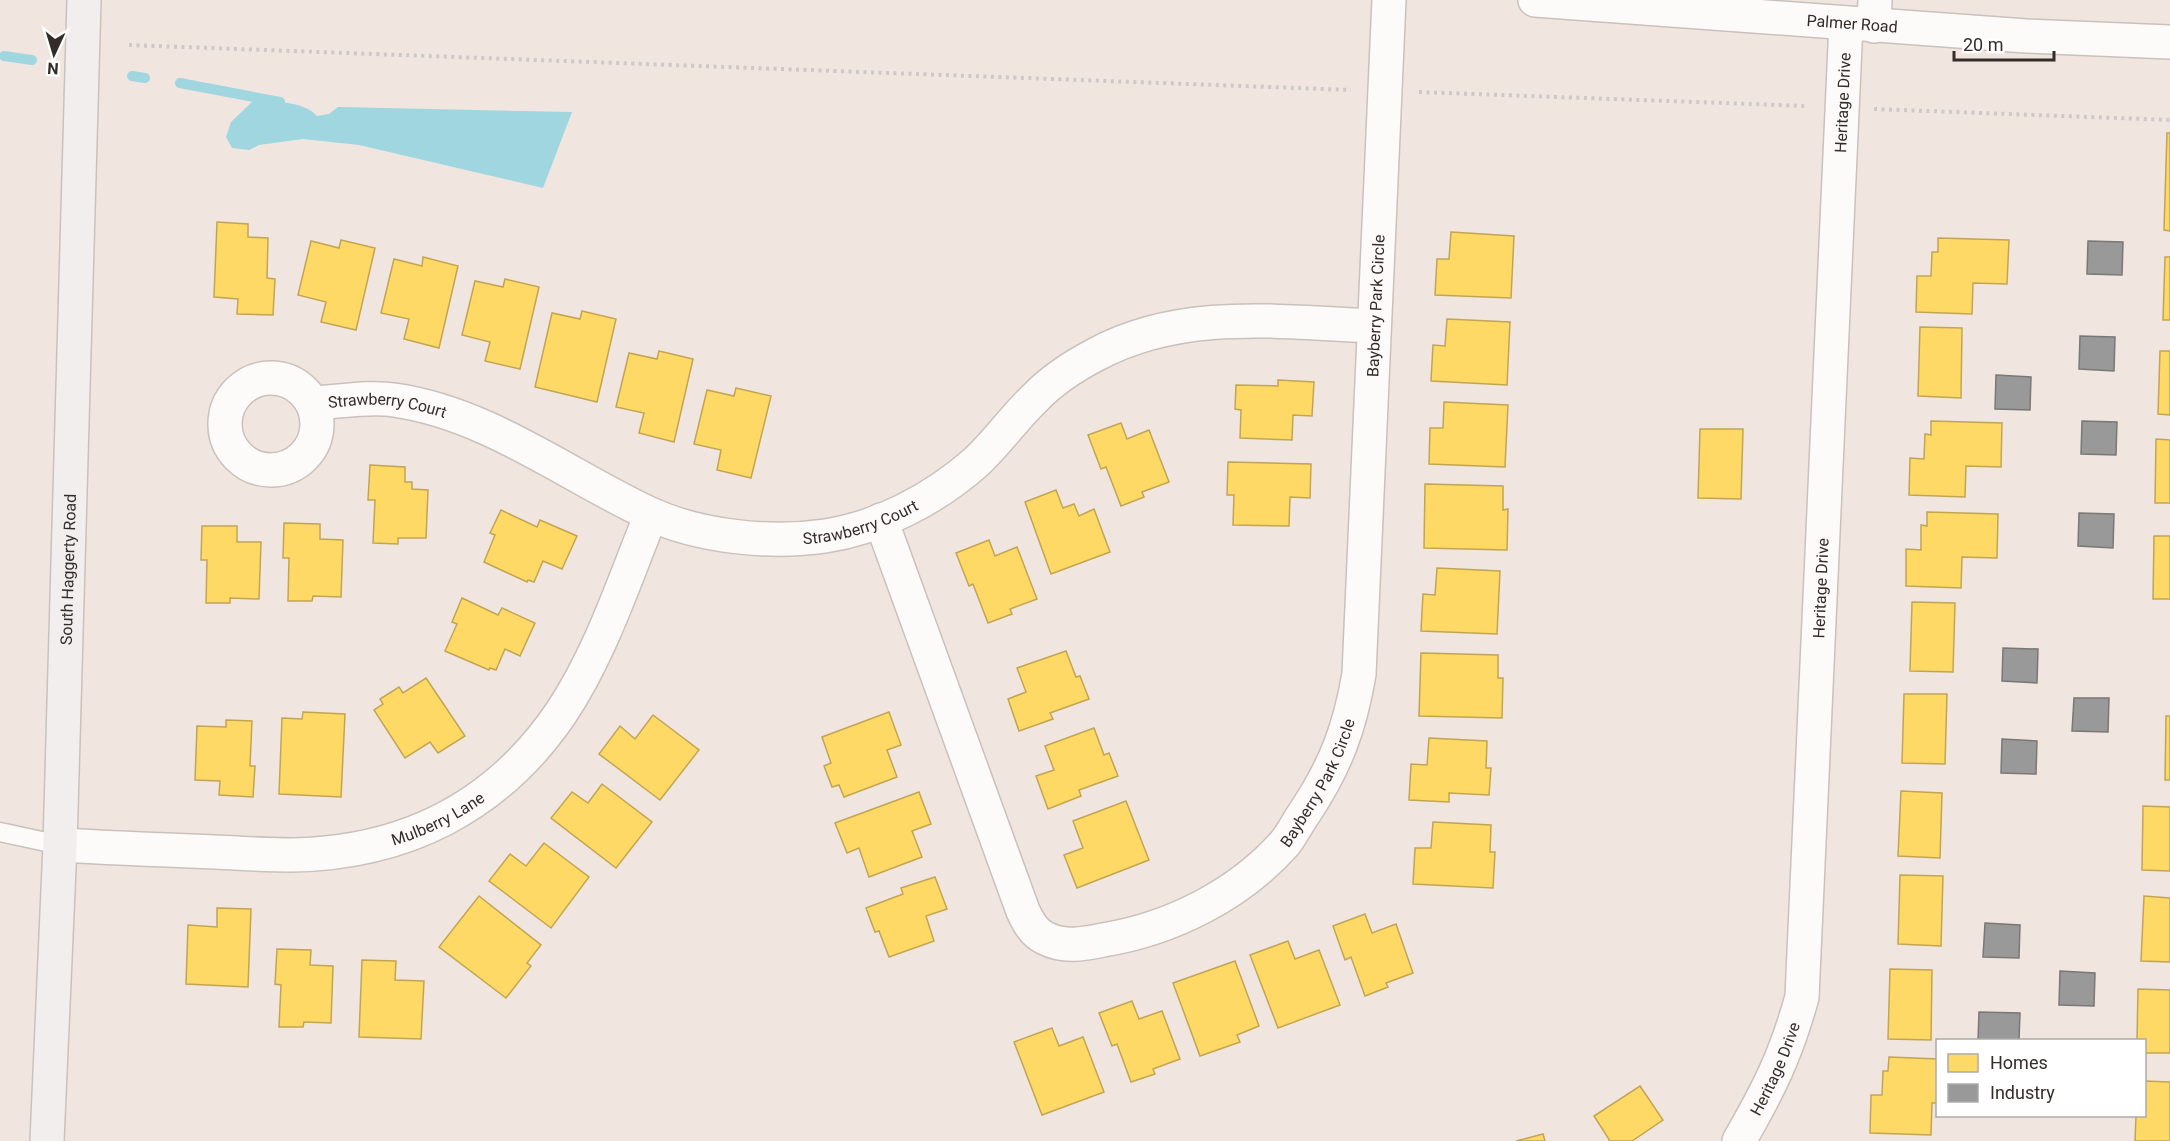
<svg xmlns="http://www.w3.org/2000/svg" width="2170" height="1141" viewBox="0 0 2170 1141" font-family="Roboto,sans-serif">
<rect width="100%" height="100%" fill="#f0e6df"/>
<path fill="#9fd6df" d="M 252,102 C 275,103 300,99 317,116 L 329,114 L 338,107 L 572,112 L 543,188 L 359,145 L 303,139 L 259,145 L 249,150 L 232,148 L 226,137 L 231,122 Z"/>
<g fill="#ffd966" stroke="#c2a553" stroke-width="1.5">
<polygon points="2167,133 2170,133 2170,231 2164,230"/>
<polygon points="217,222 248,224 248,237 268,238 267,278 275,279 273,315 237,314 238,299 214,297"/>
<polygon points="1451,232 1514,236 1511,298 1435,295 1437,259 1449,259"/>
<polygon points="1938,238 2009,240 2007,284 1973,283 1972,314 1916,312 1917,276 1931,276 1932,252 1938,252"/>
<polygon points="341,240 375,248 356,330 321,322 326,302 298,295 311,241 339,248"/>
<polygon points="423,257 458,266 439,348 404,339 409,319 381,313 394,259 422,266"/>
<polygon points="2165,257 2170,257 2170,320 2163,320"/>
<polygon points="505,279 539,287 520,369 485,361 490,342 462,335 475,281 503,287"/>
<polygon points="582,311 616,319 597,402 535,387 552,313 580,319"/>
<polygon points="1447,319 1510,322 1507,385 1431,381 1433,345 1445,346"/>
<polygon points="1920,327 1962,328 1961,398 1918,396"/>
<polygon points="659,351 693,359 674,442 639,433 644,413 616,407 629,353 657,359"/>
<polygon points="2160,351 2170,351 2170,415 2158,414"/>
<polygon points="1278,380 1314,382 1312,416 1293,415 1292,440 1240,438 1241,410 1235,409 1236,385 1278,386"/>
<polygon points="736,388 771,396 751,478 717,470 721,450 694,444 707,390 734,396"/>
<polygon points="1444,402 1508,405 1505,467 1429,464 1430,428 1443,428"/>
<polygon points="1931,421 2002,423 2001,467 1966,466 1965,497 1909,495 1910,458 1924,459 1925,434 1931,435"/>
<polygon points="1121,423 1127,439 1149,430 1169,482 1142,492 1144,497 1121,506 1106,467 1101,469 1088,435"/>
<polygon points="1700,429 1743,429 1741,499 1698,498"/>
<polygon points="2156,439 2170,440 2170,503 2155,503"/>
<polygon points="1228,462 1311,464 1310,498 1290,497 1289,526 1233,525 1234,495 1227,495"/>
<polygon points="370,465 405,467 405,482 412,482 412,489 428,490 426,538 398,538 398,544 373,543 375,500 368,500"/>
<polygon points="1425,484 1503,486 1503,510 1508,509 1507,550 1424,548"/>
<polygon points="1056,490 1063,508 1074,504 1079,516 1094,509 1110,552 1051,574 1025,502"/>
<polygon points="501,510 537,527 540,520 577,536 562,569 543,561 534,582 528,580 527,582 484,562 495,535 490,533"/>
<polygon points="1927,512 1998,514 1997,558 1962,557 1961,588 1906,586 1906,549 1921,550 1921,525 1927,526"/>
<polygon points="284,523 320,524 320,539 343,540 341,597 313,596 312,601 288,601 289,558 283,558"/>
<polygon points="202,526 237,526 237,542 261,542 259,599 230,598 230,603 206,603 207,560 201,560"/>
<polygon points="2154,536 2170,536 2170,599 2153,599"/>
<polygon points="989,540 995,556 1017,547 1037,599 1010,609 1012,614 988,623 973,584 969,586 956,553"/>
<polygon points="1437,568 1500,571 1497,634 1421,631 1423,594 1435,595"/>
<polygon points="462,598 498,615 502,608 535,623 520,656 505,649 496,670 490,668 489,670 445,651 457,624 452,622"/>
<polygon points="1912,602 1955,603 1953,672 1910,671"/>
<polygon points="1066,651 1076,677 1080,676 1089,699 1050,713 1053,719 1019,731 1008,699 1026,692 1017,668"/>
<polygon points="1421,653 1498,655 1498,678 1503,678 1502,718 1419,716"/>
<polygon points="426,678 465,736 438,753 430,742 405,758 374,710 383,704 380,699 399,687 403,693"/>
<polygon points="1904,694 1947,694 1945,764 1902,763"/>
<polygon points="303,712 345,714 341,797 279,794 282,718 302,719"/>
<polygon points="889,712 901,745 887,750 897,777 844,797 839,785 832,787 824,766 831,763 822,737"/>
<polygon points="653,715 699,750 660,800 599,754 620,726 635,739"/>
<polygon points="2166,716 2170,716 2170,780 2165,780"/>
<polygon points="226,720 252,721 250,766 255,766 253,797 219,795 220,781 195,780 197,726 226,727"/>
<polygon points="1094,728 1104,755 1109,753 1118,776 1079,790 1081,796 1048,809 1036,776 1054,770 1045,746"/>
<polygon points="1429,738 1487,741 1486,768 1491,768 1489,795 1449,793 1449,802 1409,800 1411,764 1427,765"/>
<polygon points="602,784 652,822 616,868 551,818 572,792 588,803"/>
<polygon points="1901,791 1942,793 1940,858 1898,856"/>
<polygon points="919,792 931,824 912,831 922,857 869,877 859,848 847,853 835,823"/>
<polygon points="1126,801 1149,860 1077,888 1064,855 1083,848 1073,821"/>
<polygon points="2143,806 2170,807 2170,871 2142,870"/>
<polygon points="1433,822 1491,825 1490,852 1495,852 1493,888 1413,884 1415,848 1431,848"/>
<polygon points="544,843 589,877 551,928 489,881 510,854 526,866"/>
<polygon points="1900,875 1943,876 1941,946 1898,944"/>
<polygon points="935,877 947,909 926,916 934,941 889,957 879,931 875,932 866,908 903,894 901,888"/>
<polygon points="479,896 541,945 527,963 531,966 506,998 439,947"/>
<polygon points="2144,896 2170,898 2170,962 2141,961"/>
<polygon points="217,908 251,909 248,987 186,984 188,925 217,927"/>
<polygon points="1365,914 1372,933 1396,924 1413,973 1386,983 1388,987 1365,996 1351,957 1345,960 1333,926"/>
<polygon points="1288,941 1295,959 1319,950 1340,1005 1278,1028 1250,955"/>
<polygon points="277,949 311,950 310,965 333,966 331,1023 304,1022 303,1027 279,1027 281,985 275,984"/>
<polygon points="362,960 396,961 395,980 424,981 421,1039 359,1037"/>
<polygon points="1235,961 1259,1026 1237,1035 1240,1042 1200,1056 1173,983"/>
<polygon points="1890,969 1932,970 1931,1040 1888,1039"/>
<polygon points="2138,989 2170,990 2170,1053 2144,1053 2144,1040 2137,1040"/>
<polygon points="1132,1001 1139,1019 1162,1011 1180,1059 1153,1069 1155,1074 1131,1082 1117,1044 1112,1046 1099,1013"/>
<polygon points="1052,1028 1059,1046 1083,1037 1104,1092 1042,1115 1014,1042"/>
<polygon points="1889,1057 1938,1059 1938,1103 1932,1103 1931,1135 1870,1133 1871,1095 1882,1095 1883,1071 1888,1071"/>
<polygon points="2144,1081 2170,1082 2170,1141 2135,1141 2136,1116 2144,1116"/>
<polygon points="1640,1086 1663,1120 1632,1141 1610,1141 1594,1116"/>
<polygon points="1543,1134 1545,1141 1516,1141"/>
</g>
<g fill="#999" stroke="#7a7877" stroke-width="1.5">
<polygon points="2088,241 2123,242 2122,275 2087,274"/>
<polygon points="2080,336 2115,337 2114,371 2079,369"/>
<polygon points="1996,375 2031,377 2030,410 1995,409"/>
<polygon points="2082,421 2117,422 2116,455 2081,454"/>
<polygon points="2079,513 2114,514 2113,548 2078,546"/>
<polygon points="2003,648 2038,649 2037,683 2002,681"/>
<polygon points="2074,698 2109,698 2108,732 2072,731"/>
<polygon points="2002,739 2037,741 2036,774 2001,773"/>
<polygon points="1985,923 2020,925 2019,958 1983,957"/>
<polygon points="2060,971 2095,973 2094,1006 2059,1005"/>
<polygon points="1979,1012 2020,1013 2019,1040 1978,1040"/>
</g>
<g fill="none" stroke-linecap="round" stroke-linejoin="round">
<g stroke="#9fd6df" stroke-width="10">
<polyline points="4,56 32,60"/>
<polyline points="132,76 145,78"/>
<polyline points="180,83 280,102"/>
</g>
<g stroke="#cac1bc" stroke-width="21">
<polyline id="service" points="0,832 60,845"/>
</g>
<g stroke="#cac1bc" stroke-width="36">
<g id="minor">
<polyline points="1874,26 1875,0"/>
<circle cx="271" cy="424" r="46"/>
<path id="s1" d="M 313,403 C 339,402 369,396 394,400 C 487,413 565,474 648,513 C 699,537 770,544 825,536 C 879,528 934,499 975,463 C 996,444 1013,419 1034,399 C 1050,382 1074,366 1095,355 C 1181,308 1281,322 1374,326"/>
<path id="s2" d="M 881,520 L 1023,911 C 1028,922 1034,933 1045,938 C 1064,948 1084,944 1103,940 C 1171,929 1239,895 1285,843 C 1292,834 1298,822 1305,812 C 1335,767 1350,728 1359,674 L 1389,0"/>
<path id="s3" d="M 60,845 C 112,848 163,850 215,852 C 240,853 266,855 292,855 C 405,853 497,807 561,713 C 601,653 624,581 651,515"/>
<path id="s4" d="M 1739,1141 C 1769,1089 1786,1055 1802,997 L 1846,23"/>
</g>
</g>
<g stroke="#cac1bc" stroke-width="36">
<g id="tertiary">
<path id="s5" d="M 1535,0 L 2026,36 L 2170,42"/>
</g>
</g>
<g stroke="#cac1bc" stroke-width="36">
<g id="secondary">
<path id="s6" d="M 47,1141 L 60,845 L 84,0"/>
</g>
</g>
<g stroke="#ccc9c7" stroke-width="4" stroke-dasharray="3 4.5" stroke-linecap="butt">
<polyline points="129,45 1351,90"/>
<polyline points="1419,92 1805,106"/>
<polyline points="1874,109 2170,120"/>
</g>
<use href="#service" stroke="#fdfbfa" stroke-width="18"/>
<use href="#minor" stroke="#fdfbfa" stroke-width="33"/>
<use href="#tertiary" stroke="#fdfbfa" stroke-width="33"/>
<use href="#secondary" stroke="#f3eeee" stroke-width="33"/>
</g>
<g text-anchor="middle" stroke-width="6" stroke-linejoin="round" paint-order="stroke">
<g font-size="16" fill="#332c28" stroke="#fff">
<text dy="6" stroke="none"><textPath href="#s5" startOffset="318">Palmer Road</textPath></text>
<text dy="6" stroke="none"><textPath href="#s4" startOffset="1053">Heritage Drive</textPath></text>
<text dy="6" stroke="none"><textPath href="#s2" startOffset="1276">Bayberry Park Circle</textPath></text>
<text dy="6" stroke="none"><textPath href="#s1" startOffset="75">Strawberry Court</textPath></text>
<text dy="6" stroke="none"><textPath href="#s1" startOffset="579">Strawberry Court</textPath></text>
<text dy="6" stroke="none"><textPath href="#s6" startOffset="572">South Haggerty Road</textPath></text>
<text dy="6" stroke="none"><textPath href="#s4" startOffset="567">Heritage Drive</textPath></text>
<text dy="6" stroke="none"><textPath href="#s2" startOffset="790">Bayberry Park Circle</textPath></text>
<text dy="6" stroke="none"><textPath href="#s3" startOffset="384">Mulberry Lane</textPath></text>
<text dy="6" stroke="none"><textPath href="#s4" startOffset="81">Heritage Drive</textPath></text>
</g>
</g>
<rect x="1936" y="1039" width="210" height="78" fill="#ffffff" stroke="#adaba9" stroke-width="1.5"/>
<rect x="1948" y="1054" width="30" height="18" fill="#ffd966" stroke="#adaba9" stroke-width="1.5"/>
<text x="1990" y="1069" font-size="18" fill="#332c28">Homes</text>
<rect x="1948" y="1084" width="30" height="18" fill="#999999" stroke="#adaba9" stroke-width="1.5"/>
<text x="1990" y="1099" font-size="18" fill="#332c28">Industry</text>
<g transform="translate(54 54) rotate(184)" stroke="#ffffff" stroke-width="4.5" paint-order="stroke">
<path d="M0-4.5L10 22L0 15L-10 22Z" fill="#332c28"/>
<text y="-9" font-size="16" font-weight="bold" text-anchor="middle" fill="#332c28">N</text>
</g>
<path d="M1954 51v9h100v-9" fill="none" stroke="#332c28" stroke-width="3"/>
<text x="1963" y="51" font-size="18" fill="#332c28" stroke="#ffffff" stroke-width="4.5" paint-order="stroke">20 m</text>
</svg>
